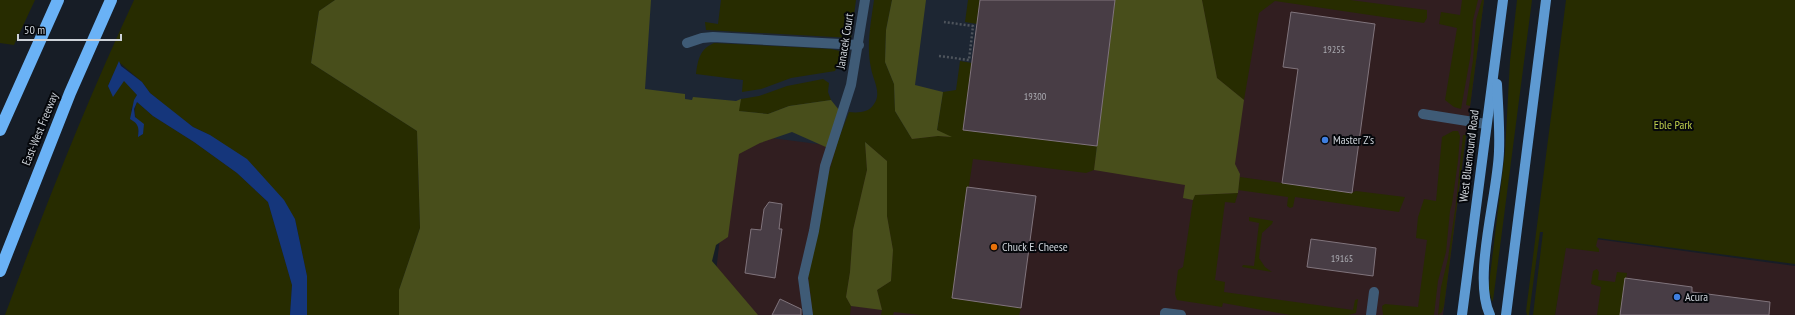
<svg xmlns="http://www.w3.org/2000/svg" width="1795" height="315" viewBox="0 0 1795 315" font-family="'PT Sans Narrow',sans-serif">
<rect width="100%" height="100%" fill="#171d26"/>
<g fill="#311e20">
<polygon points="1148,0 1484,0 1443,315 711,315 732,133"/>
<polygon points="1566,235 1795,266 1795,315 1555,315"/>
</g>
<polygon fill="#1d2633" points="632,0 1148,0 1128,161 952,137 937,130 856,149 618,118"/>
<g fill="#272c00">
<polygon points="0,0 35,0 14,45 0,43"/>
<path d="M 134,0 L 335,0 L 319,11 L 311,63 L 417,131 L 420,228 L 399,290 L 399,315 L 307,315 L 307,276 L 295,219 L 210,135 L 193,127 L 173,112 L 150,93 L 142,82 L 119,62 L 108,86 L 113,96 L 124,80 L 137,95 L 131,110 L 139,128 L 138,137 L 143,134 C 137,122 132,115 137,102 L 153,116 L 194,142 L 237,173 L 268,202 L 292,285 L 290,315 L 5,315 C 44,209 86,103 134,0 Z"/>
<polygon points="721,0 856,0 851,38 706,30 705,22 718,24"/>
<path d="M 874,0 L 892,0 L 886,30 L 885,62 L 894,84 L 895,111 L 912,139 L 938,136 L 950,137 L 937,130 L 943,92 L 956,90 L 960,61 L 972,63 L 963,130 L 1097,146 L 1094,170 L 1086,173 L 973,159 L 952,298 L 1021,308 L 1019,315 L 920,315 L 894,312 L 893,315 L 881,315 L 882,310 L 877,290 L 891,281 L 893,250 L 887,216 L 887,161 L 865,142 L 867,170 L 853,230 L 850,272 L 846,297 L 851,306 L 850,315 L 813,315 L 808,274 L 826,182 L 839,138 L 849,112 C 857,113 869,113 874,104 C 882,93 873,80 871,68 C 866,46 871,22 874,0 Z"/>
<polygon points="968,0 980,0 977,24 965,22"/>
<polygon points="1202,0 1350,0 1427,10 1427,18 1424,23 1275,1 1259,13 1244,100 1217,78"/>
<polygon points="1462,0 1478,0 1473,20 1471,53 1461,109 1454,107 1445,100 1457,28 1439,24 1441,12 1460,15"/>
<polygon points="1482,0 1484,0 1470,106 1466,105 1473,60 1476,20"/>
<polygon points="1517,0 1532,0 1493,301 1492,301 1489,290 1490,276 1505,152 1510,61"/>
<polygon points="1566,0 1795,0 1795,264 1598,238 1596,246 1599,249 1599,252 1566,248 1555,315 1533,315 1543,232 1540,232 1529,315 1527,315 1526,311"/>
<path d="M 714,43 L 831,49 L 845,52 L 835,71 L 791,78 L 761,89 L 742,92 L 743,80 L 696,74 C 698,59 700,49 714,43 Z"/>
<polygon points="823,79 829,83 828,92 831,100 789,106 768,114 738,111 741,99 759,96 787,86"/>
<polygon points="1453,131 1458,131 1460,136 1458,161 1452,204 1450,211 1446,252 1438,281 1434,315 1383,315 1382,306 1385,304 1418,307 1427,240 1416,238 1418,217 1424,199 1436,201 1442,137"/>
<polygon points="1463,135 1466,135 1444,306 1442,312 1438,315 1441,287 1448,258 1456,203"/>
<polygon points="1240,177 1351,193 1356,191 1405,197 1399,212 1295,197 1293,207 1290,208 1287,206 1288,197 1238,190"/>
<polygon points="1238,193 1235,203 1225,202 1215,280 1225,282 1224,292 1353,310 1355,300 1358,299 1356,313 1348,315 1290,315 1223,303 1222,307 1177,300 1175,294 1178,270 1183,267 1193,200 1195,195"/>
<polygon points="1249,217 1273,221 1272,224 1262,233 1259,258 1265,267 1272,272 1242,267 1243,265 1254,266 1259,223 1249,221"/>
<polygon points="1597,269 1599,272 1598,280 1615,282 1617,272 1627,273 1620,315 1597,315 1601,287 1591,284 1593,271"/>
</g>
<g fill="#484e1b">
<polygon points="335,0 651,0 645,89 685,94 685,99 692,100 693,97 736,101 741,99 739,111 768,114 789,106 831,100 839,110 828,148 792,132 760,143 739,154 728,237 716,245 712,261 758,315 399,315 399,290 420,228 417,131 311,63 319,11"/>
<polygon points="892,0 926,0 915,85 943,92 937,130 952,137 938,136 912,139 895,111 894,84 885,62 886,30"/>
<polygon points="1115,0 1202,0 1217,78 1244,100 1235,164 1240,174 1238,193 1195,195 1193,200 1183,198 1185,185 1094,170"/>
<polygon points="865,142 887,161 887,216 893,250 891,281 877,290 882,310 851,306 846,297 850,272 853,230 867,170"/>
</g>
<path fill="#15367b" d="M 119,61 L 121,66 L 142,82 L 150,93 L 193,127 L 210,135 L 247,159 L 284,200 L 295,219 L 307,276 L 307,315 L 290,315 L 292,285 L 268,202 L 237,173 L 194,142 L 153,116 L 137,102 L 134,109 L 135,117 L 144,124 L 143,134 L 138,137 C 139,128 139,124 130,119 L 134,100 L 137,95 L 124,81 L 113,97 L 108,86 Z"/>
<g fill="#483d45" stroke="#80747c">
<polygon points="980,0 1115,0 1097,146 963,130"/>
<polygon points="1291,12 1375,24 1352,193 1282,183 1298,69 1283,67"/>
<polygon points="967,187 1036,196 1021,308 952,298"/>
<polygon points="769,202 782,204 779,229 782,229 775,278 745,273 751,229 761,230 764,209"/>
<polygon points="1311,239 1376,248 1373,276 1307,267"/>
<polygon points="1625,278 1692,287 1692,292 1770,302 1769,315 1620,315"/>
<polygon points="780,299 801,309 801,315 772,315"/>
</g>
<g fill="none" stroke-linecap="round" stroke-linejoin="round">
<polyline stroke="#4e545c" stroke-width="2.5" stroke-dasharray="2 2" stroke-linecap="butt" points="939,56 969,60 973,26 944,22"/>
<g stroke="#3f5b76" stroke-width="10">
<polyline points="687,43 702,38 713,37 859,45"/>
<polyline points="1423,114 1486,124"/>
<polyline points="808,315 803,278 814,231 825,166 851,85 865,0"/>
<polyline points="1165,315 1165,313 1181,315"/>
<polyline points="1371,315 1374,292"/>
</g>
<g stroke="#5e9ad2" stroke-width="10">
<polyline points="1462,315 1503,0"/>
<path d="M 1490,315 C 1472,278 1498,194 1499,151 C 1500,129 1498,106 1497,84"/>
<polyline points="1506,315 1546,0"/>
</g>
<g stroke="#6ab2f6" stroke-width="12">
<polyline points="0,130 58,0"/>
<polyline points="0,271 70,93 111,0"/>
</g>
</g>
<g fill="#3f7fe0" stroke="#05070b" stroke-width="1.5">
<circle cx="1325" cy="140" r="4"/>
<circle cx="1677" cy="297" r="4"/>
</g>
<circle fill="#e8710a" stroke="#05070b" stroke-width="1.5" cx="994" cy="247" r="4"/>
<g text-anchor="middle" stroke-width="4" stroke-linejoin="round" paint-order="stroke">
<g font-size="10" fill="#acadb3">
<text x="1334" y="53">19255</text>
<text x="1035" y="100">19300</text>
<text x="1342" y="262">19165</text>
</g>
<g font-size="12" fill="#cdd2d8" stroke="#05070b">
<text transform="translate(845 41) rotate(-81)" y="4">Janacek Court</text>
<text transform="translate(40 129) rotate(-68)" y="4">East-West Freeway</text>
<text transform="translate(1469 156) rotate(-83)" y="4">West Bluemound Road</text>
</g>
<g font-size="12" fill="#bdcd4c" stroke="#05070b">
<text x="1673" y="129">Eble Park</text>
</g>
<g font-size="12" fill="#cdd2d8" stroke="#05070b" text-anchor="start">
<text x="1333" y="144">Master Z's</text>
<text x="1002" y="251">Chuck E. Cheese</text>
<text x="1685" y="301">Acura</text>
</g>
</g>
<path d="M18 34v6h103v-6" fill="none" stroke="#cdd2d8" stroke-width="2"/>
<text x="24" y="34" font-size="12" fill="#cdd2d8" stroke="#05070b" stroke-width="3" paint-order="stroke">50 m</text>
</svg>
